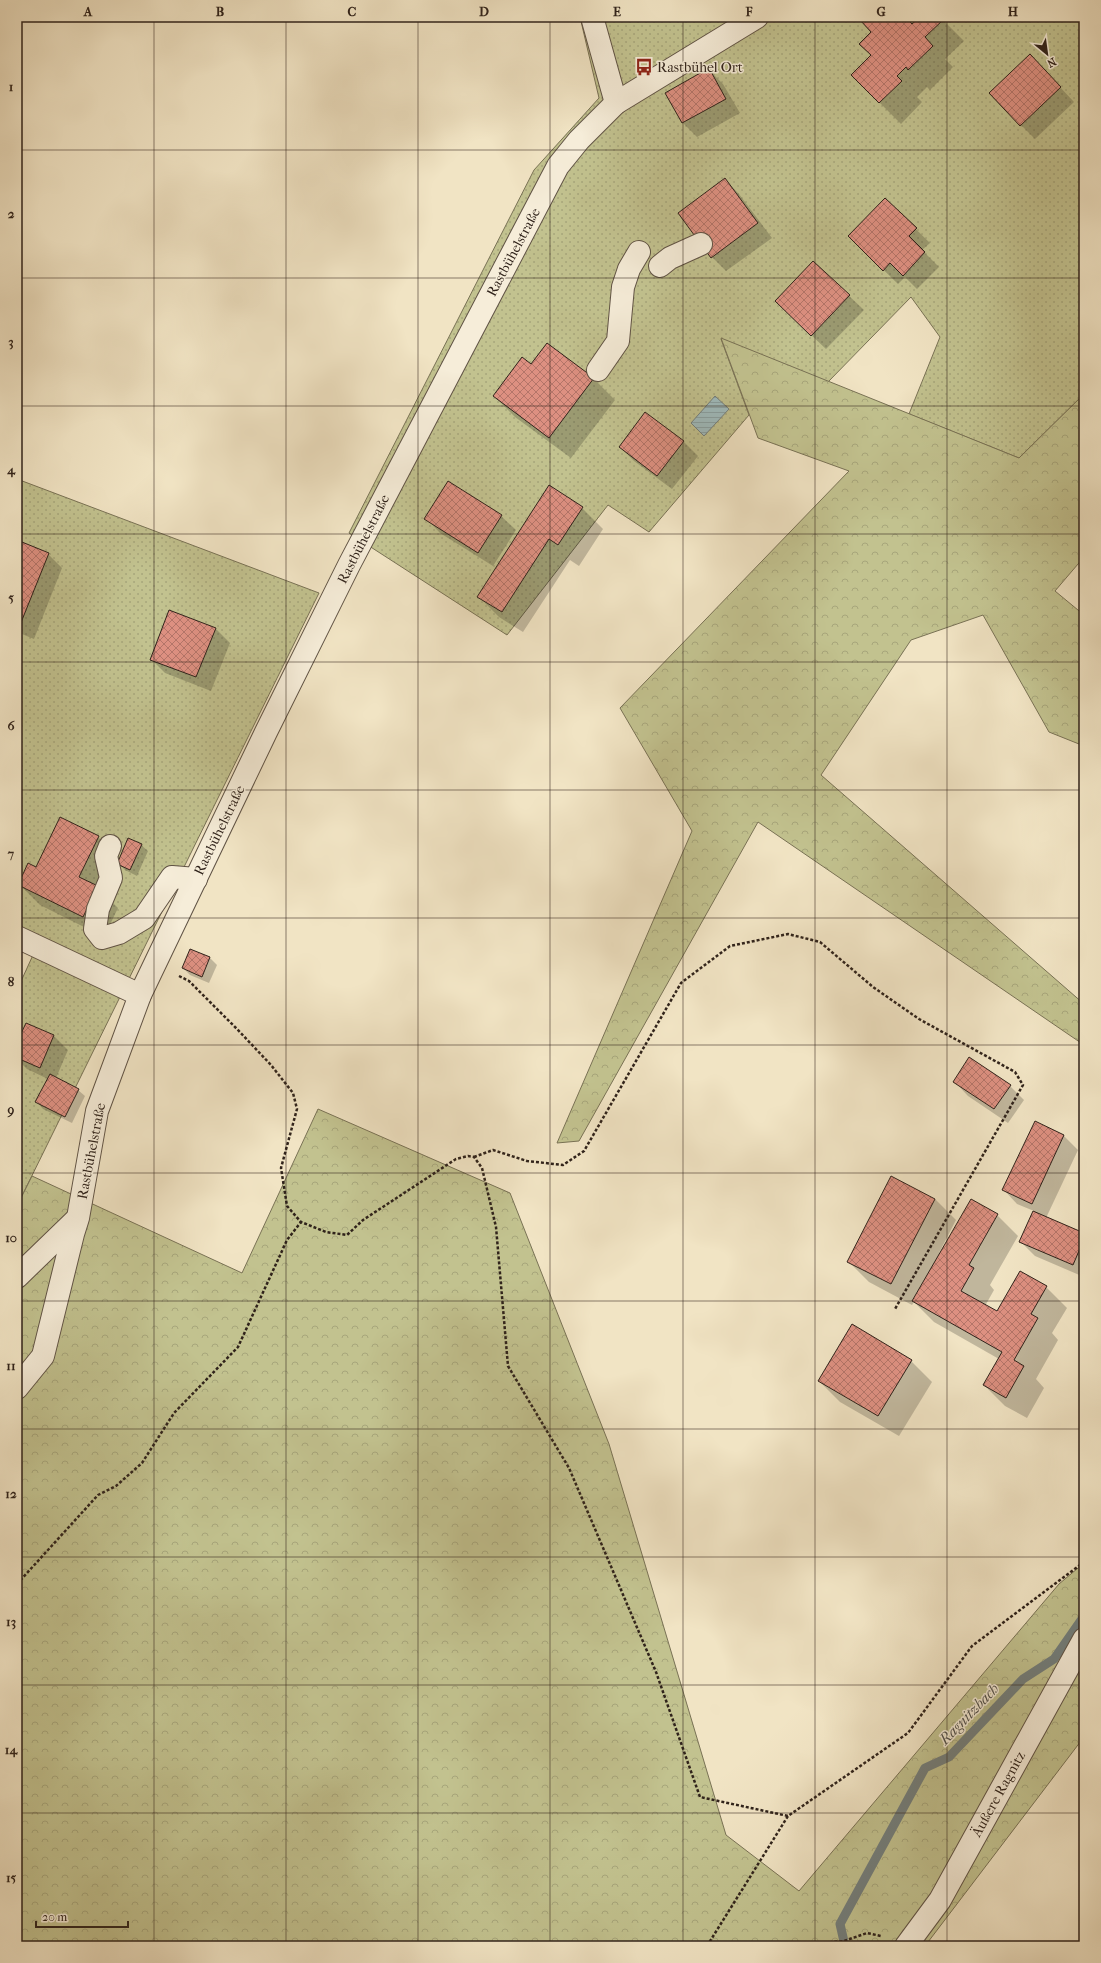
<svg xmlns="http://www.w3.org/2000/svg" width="1101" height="1963" viewBox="0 0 1101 1963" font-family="'IM FELL French Canon',serif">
<defs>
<pattern id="grass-dots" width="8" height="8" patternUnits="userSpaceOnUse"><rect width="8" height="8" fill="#c2c28f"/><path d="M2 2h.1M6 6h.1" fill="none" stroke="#a7a67b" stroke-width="1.8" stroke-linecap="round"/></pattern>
<pattern id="forest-crowns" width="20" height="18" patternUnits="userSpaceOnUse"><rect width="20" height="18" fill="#c2c28f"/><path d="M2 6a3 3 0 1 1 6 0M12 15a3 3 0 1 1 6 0" fill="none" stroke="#a7a67b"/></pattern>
<pattern id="water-rules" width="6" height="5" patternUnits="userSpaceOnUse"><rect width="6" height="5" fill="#9fbcbf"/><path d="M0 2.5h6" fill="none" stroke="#89a1a4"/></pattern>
<pattern id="building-cross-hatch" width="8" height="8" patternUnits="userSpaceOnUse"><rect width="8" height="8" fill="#dd9081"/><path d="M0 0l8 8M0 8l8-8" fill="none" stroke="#b47569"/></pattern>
</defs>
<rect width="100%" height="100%" fill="#f1e4c4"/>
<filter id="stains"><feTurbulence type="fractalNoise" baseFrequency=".005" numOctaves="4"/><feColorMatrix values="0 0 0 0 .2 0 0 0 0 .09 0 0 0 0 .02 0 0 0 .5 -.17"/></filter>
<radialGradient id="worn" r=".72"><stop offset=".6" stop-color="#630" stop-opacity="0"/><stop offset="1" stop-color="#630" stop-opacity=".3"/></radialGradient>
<g fill="url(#grass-dots)" stroke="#797255">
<polygon points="580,17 1084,17 1084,394 1019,458 909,414 940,337 911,297 828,382 721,339 749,415 649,532 608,505 507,635 349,533 534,170 599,98"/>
<polygon points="17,479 319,593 17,1206 17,990 33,955 17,948"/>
</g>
<g fill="url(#forest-crowns)" stroke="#797255">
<polygon points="721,338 1019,458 1084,394 1084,557 1055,591 1084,615 1084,746 1049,732 983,615 911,640 821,775 1084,1004 1084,1045 758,822 579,1141 557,1143 692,831 620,708 849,471 758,438"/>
<polygon points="318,1109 510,1193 609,1444 726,1835 799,1891 1059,1584 1084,1563 1084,1737 925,1946 17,1946 17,1206 32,1176 242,1273"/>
</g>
<polygon fill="url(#water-rules)" stroke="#737f7d" points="715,396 729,409 704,436 691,423"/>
<g fill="#0003">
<polygon points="864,17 904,17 913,26 921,17 940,17 964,41 945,59 953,67 930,90 927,87 917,97 922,102 901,124 852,75 872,55 873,32"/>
<polygon points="709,70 723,84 740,113 697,137 683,123 666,93"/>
<polygon points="1044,70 1074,102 1035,139 1021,125"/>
<polygon points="725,180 739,194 772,238 726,271 712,257"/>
<polygon points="885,199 930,243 922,250 939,267 917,289 905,277 898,284 849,236"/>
<polygon points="813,262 864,310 826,349 790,315"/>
<polygon points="531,365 594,379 615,400 571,458 515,417 494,396"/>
<polygon points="646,413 684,442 698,456 672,489 634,461 620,447"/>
<polygon points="582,508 603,529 579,566 570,560 523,632 499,617 478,596"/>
<polygon points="501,516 516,530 493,566 440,533 426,518"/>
<polygon points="17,541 48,554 62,568 34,639 17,632"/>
<polygon points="215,628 230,643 211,691 165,673 151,659"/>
<polygon points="98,837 120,859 141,845 148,851 137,876 125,870 117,862 102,892 118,908 104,937 40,905 19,884 36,868"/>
<polygon points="191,950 210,958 217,965 209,983 190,975 183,968"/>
<polygon points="26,1024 54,1036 68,1050 56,1078 78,1090 85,1096 72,1123 43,1109 37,1102 48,1079 27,1069 17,1059 17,1045"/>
<polygon points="954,1081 1010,1086 1024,1100 1008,1123 968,1096"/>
<polygon points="1035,1123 1064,1136 1078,1150 1046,1218 1084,1234 1084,1277 1035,1256 1021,1242 1034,1211 1017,1204 1003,1189"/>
<polygon points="935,1199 956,1220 939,1253 940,1254 997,1215 1018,1236 990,1285 994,1290 985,1306 997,1313 1046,1287 1067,1308 1052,1333 1058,1340 1036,1379 1044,1388 1027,1418 1005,1406 984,1385 999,1359 934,1322 914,1302 912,1305 869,1282 848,1261"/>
<polygon points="911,1361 932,1382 899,1436 840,1402 819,1381"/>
</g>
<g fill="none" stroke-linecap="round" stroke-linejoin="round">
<polyline stroke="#737f7d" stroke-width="9" points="845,1946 840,1924 925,1768 949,1757 1023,1679 1054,1659 1084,1616"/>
</g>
<g fill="url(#building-cross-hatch)" stroke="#30231b">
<polygon points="863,17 905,17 912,24 920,17 941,17 944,19 925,37 933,46 908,70 906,67 897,76 902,81 879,103 851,75 871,55 859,44 871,32 860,20"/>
<polygon points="1030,54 1061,87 1020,126 989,93"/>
<polygon points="709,68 726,99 682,123 665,93"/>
<polygon points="725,178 758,223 711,258 678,213"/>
<polygon points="885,198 917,228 909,236 925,252 903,276 890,263 883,271 848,236"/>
<polygon points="813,261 850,295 811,336 775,301"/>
<polygon points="547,343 594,378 549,438 493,396 522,357 531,364"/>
<polygon points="645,412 684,441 657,476 619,447"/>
<polygon points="448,481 502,515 478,553 424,519"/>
<polygon points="549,485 583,507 558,545 549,539 502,612 477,597"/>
<polygon points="17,540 49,553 20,625 17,624"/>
<polygon points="169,610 216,628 196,677 150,660"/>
<polygon points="60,817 99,836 79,877 98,886 83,917 18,885 28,863 36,867"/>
<polygon points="128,838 142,844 130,870 117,864"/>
<polygon points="190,949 210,957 202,977 182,968"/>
<polygon points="26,1023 54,1035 40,1068 17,1058 17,1042"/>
<polygon points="969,1057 1011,1085 994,1109 953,1082"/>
<polygon points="50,1074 79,1089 65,1117 35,1102"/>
<polygon points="1035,1121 1064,1135 1032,1204 1002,1190"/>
<polygon points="891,1176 935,1199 891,1284 847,1262"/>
<polygon points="971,1199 998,1214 969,1265 974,1268 961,1291 997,1311 1020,1271 1047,1286 1031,1314 1038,1318 1014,1360 1024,1366 1006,1398 983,1385 1002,1352 912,1301"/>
<polygon points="1033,1211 1084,1233 1084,1239 1073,1265 1019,1242"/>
<polygon points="852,1324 912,1360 878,1416 818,1381"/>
</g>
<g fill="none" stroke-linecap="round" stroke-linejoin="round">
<g stroke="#605345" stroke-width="24">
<g id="minor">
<polyline points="592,17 616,103"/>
<polyline points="660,266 670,258 701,244"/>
<polyline points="598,370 618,341 623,287 629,269 639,252"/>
<polyline points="110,846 106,856 111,878 98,909 95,929 102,938 119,933 144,918 172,877 196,879"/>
<polyline points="17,937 140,995"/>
<polyline points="17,1277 77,1219"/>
<polyline points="17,1388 43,1356 73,1234 78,1218 97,1111 140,995 266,732 349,565 558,166 579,140 616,103 757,17"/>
<polyline points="906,1946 940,1900 1084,1639"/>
</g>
</g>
<g stroke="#30231b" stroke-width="2.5" stroke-dasharray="3 2" stroke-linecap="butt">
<polyline points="179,976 189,981 237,1029 271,1065 293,1093 297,1109 281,1168 287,1206 301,1222 326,1232 347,1235 363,1220 456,1159 468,1156 474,1157 482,1168 496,1227 508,1366 569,1468 656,1672 700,1797 788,1816 908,1733 972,1646 1084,1562"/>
<polyline points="474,1157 493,1150 527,1161 563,1165 584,1151 681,983 730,946 788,934 820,942 873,987 919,1019 1015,1072 1023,1085 895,1309"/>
<polyline points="17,1584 98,1495 116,1486 142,1463 174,1413 238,1347 287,1240 301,1222"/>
<polyline points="707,1946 788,1816"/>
<polyline points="805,1946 808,1944 844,1941 867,1933 881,1936"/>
</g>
<use href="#minor" stroke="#f6edd9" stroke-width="22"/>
</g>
<path fill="none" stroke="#30231b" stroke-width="1" stroke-opacity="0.55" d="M 154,17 L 154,1946M 286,17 L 286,1946M 418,17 L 418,1946M 550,17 L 550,1946M 683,17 L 683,1946M 815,17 L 815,1946M 947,17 L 947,1946M 17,150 L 1084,150M 17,278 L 1084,278M 17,406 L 1084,406M 17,534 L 1084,534M 17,662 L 1084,662M 17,790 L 1084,790M 17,918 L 1084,918M 17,1045 L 1084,1045M 17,1173 L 1084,1173M 17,1301 L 1084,1301M 17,1429 L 1084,1429M 17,1557 L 1084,1557M 17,1685 L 1084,1685M 17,1813 L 1084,1813"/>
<defs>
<g id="bus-bare" transform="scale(1.38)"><path d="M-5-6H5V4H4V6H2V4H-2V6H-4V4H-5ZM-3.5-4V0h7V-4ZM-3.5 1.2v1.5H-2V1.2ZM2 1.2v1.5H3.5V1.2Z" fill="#8f2418" stroke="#f6edd9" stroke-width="2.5" paint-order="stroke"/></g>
</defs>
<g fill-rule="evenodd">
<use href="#bus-bare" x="644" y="67"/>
</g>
<g text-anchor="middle" stroke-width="3" stroke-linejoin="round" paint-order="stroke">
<g font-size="14" fill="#30231b" stroke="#f6edd9" text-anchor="start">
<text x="657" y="72">Rastbühel Ort</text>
</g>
<g font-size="14" fill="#30231b" stroke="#f6edd9">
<text transform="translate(513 252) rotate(-62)" y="5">Rastbühelstraße</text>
<text transform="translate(363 539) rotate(-63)" y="5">Rastbühelstraße</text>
<text transform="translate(219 830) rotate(-64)" y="5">Rastbühelstraße</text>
<text transform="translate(91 1151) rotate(-79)" y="5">Rastbühelstraße</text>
<text transform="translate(998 1794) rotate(-61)" y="5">Äußere Ragnitz</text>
</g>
<g font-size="15" font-style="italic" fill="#51514c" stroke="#f6edd9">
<text transform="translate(969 1714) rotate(-46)" y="5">Ragnitzbach</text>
</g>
</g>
<rect width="1101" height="1963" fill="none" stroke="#f1e4c4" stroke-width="44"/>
<g transform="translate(1047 54) rotate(151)" stroke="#f6edd9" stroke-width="3" paint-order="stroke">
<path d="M0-3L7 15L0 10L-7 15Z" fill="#30231b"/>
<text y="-6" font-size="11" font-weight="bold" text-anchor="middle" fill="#30231b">N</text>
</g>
<path d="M36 1921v6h92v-6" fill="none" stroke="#30231b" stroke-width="2"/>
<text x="42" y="1921" font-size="12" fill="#30231b" stroke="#f6edd9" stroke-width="3" paint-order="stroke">20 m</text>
<rect x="22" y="22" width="1057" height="1919" fill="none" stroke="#30231b" stroke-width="1.5"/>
<g font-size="13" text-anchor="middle" font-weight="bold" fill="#30231b">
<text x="88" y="16">A</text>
<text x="220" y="16">B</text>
<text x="352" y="16">C</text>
<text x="484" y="16">D</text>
<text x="617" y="16">E</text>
<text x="749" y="16">F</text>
<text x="881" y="16">G</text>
<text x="1013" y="16">H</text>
<text x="11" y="91">1</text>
<text x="11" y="218">2</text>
<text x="11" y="346">3</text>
<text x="11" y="474">4</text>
<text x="11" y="602">5</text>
<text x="11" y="730">6</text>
<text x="11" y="858">7</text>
<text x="11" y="986">8</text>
<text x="11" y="1114">9</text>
<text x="11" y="1242">10</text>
<text x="11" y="1370">11</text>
<text x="11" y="1498">12</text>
<text x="11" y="1626">13</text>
<text x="11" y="1754">14</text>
<text x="11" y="1882">15</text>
</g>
<rect width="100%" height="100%" filter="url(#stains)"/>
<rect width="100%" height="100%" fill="url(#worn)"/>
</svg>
